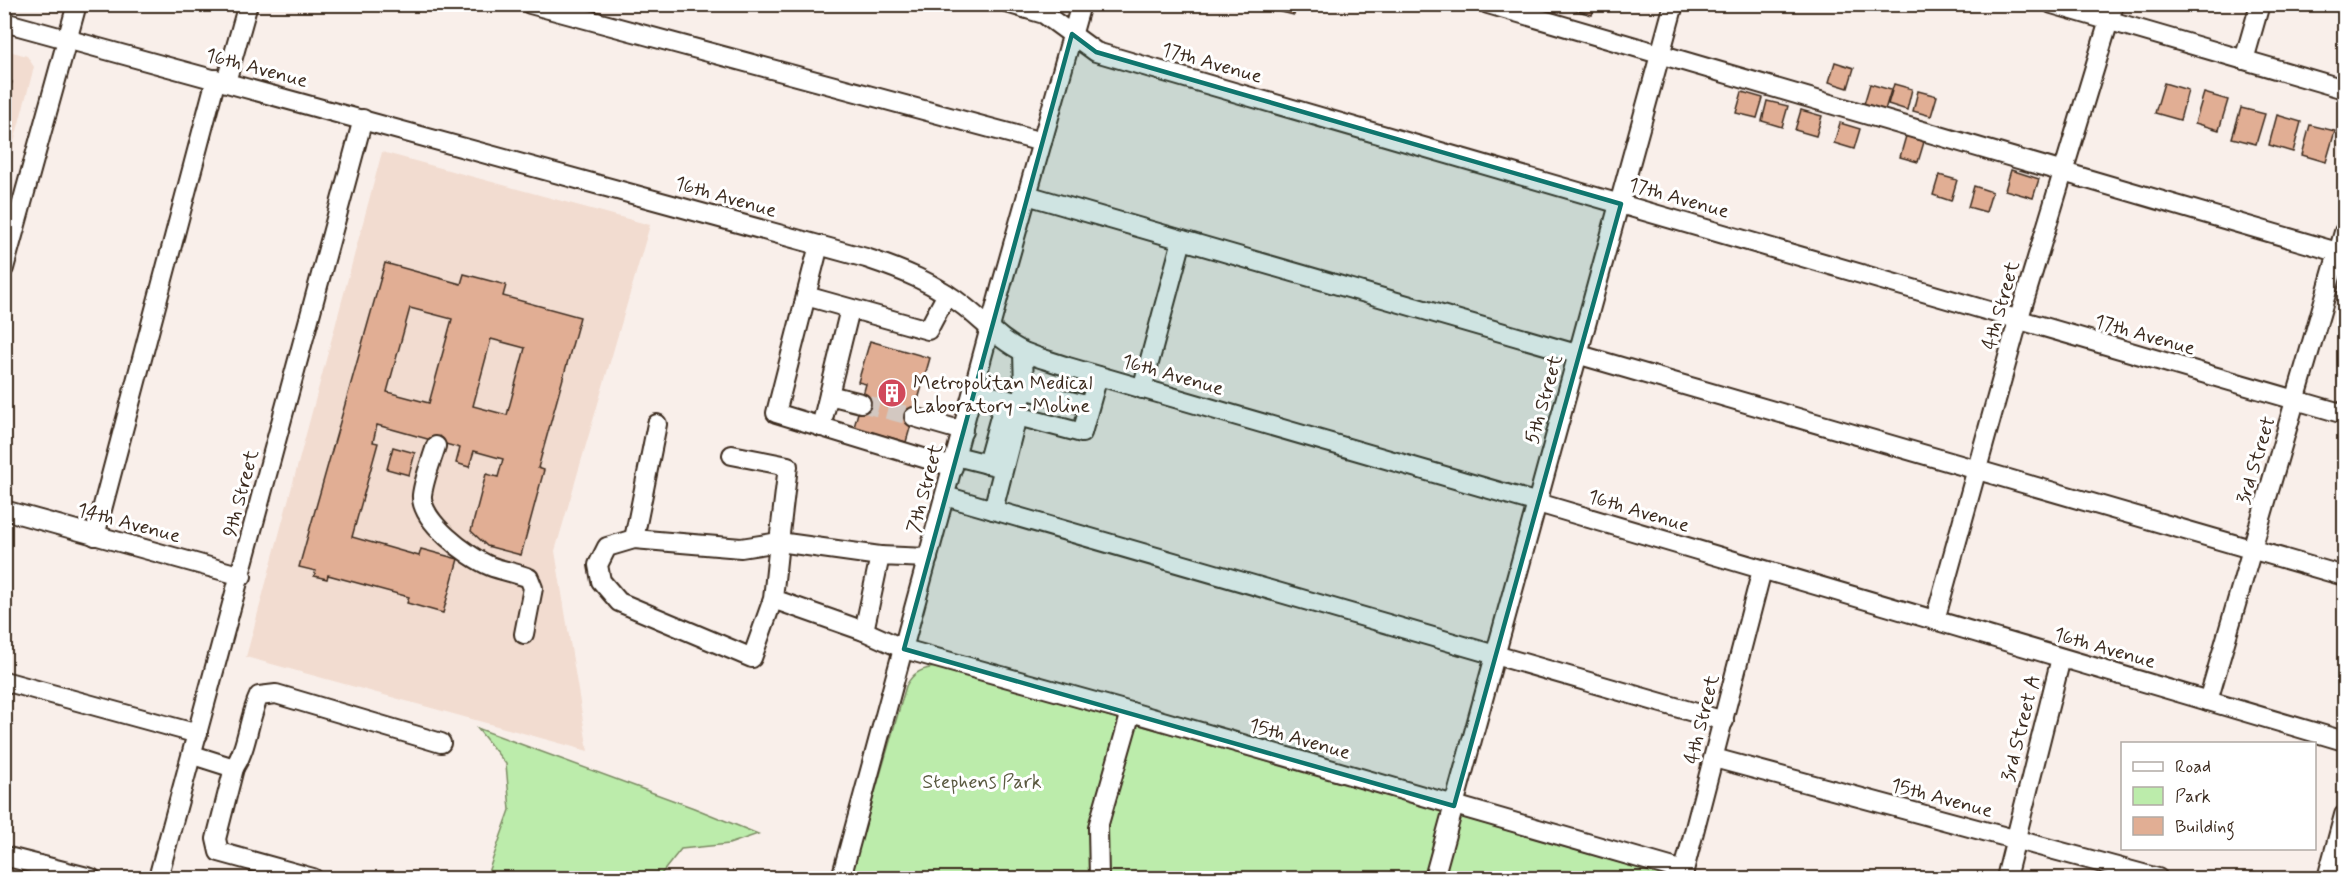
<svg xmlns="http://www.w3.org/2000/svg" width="2349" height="883" viewBox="0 0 2349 883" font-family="Mynerve,sans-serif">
<rect width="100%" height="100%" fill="#f9efea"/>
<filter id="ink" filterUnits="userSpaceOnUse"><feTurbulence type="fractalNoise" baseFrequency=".0167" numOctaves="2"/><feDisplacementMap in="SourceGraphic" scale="12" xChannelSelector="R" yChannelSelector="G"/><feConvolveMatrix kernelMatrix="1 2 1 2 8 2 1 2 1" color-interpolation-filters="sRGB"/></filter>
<g filter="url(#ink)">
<g fill="#f2dcd0">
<polygon points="5,50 27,56 34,67 5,176"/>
<polygon points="382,152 650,225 555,551 588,751 246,657"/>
</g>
<g fill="#bcecab" stroke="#7c8b64" stroke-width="1.5">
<path d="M 938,667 L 1659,874 L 1665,878 L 850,878 L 906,686 C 913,672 923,668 938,667 Z"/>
<polygon points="477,728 694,808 758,834 729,844 681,849 658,878 486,878 510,810 506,764"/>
</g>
<g fill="#e1ae94" stroke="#3b2a1e" stroke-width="1.5" fill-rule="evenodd">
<polygon points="1275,4 1297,4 1294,15 1273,10"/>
<polygon points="1573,4 1595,4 1592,15 1571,9"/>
<polygon points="1835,62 1854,68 1848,88 1829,82"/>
<polygon points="4,80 12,82 4,110"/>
<polygon points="2164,83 2188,90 2180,120 2155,113"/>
<polygon points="1870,84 1891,90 1885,110 1864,104"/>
<polygon points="1894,84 1912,89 1907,110 1888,104"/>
<polygon points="1918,91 1937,96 1931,116 1913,111"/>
<polygon points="1742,92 1763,98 1757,118 1736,113"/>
<polygon points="2204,93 2228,100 2219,130 2195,123"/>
<polygon points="1767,101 1788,106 1782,127 1762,121"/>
<polygon points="2241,108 2265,114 2256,144 2232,138"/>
<polygon points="1801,110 1822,116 1816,136 1795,130"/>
<polygon points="2277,115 2301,122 2293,152 2269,145"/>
<polygon points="1840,123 1860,129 1854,149 1834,143"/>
<polygon points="2310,125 2335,131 2326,162 2302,155"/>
<polygon points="1906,136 1924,142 1918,162 1900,157"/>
<polygon points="2011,170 2039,179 2033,198 2005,190"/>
<polygon points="1939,175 1957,180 1951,201 1933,195"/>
<polygon points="1974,186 1992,192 1986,212 1968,207"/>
<path d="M 385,263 L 461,284 L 464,274 L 506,285 L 503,296 L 580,317 L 538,468 L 544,470 L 521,555 L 487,546 L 471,531 L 486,474 L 498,477 L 503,459 L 474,451 L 469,467 L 456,463 L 460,448 L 377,425 L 373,442 L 378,443 L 352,537 L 419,556 L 421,549 L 458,559 L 443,613 L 407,603 L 409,597 L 328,575 L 327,579 L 314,576 L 316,571 L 299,567 ZM 410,308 L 452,319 L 429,403 L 387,392 ZM 491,339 L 525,348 L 507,415 L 473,406 Z"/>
<polygon points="870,341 930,358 906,442 854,427 866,384 858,382"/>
<polygon points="393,447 415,453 409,475 387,469"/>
</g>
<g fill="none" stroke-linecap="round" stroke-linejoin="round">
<polyline stroke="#d3c8c1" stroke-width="18" stroke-dasharray="18 9" stroke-linecap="butt" points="861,403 914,417"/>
<g stroke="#3b2a1e" stroke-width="22">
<g id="minor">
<polyline points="530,4 1042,142"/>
<polyline points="1010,4 1044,14 1096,52 2344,414"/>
<polyline points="1488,4 2344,254"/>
<polyline points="2052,4 2344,89"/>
<path d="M 4,22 L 866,258 C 902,270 935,283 965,307 C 984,322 1002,342 1024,352 C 1038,358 1054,362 1068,367 L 1538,503 L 2344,741"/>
<polyline points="2244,60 2260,4"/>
<polyline points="226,82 248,4"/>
<polyline points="1027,195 2344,576"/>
<polyline points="819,245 776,413 953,467"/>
<polyline points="4,268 77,4"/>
<polyline points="806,296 928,330 947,294"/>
<polyline points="1024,389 1089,406"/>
<polyline points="1142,389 1182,240"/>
<polyline points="973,391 1016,402"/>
<polyline points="829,395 861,403"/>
<polyline points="1018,416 1082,433 1098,376"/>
<polyline points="914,417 963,431"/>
<polyline points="821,427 850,309"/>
<path d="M 436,446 C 431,462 424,479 422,495 C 420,521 468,557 490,566 C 503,571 517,573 529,578 L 533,588 L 524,634"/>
<polyline points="732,455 788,466 779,542 880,556"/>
<polyline points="956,456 1000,467"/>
<polyline points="987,464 1005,399"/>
<polyline points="945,496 1724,721"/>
<polyline points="4,510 242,576"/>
<polyline points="993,510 1024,389 1023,352"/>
<polyline points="95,536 216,79"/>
<polyline points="634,539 657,424"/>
<polyline points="773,599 752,658 619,602 601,581 598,565 607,547 634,539 741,548 779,542 773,599 864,631 904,649 1131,712 1684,871"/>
<polyline points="1935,620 2018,321 2114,4"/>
<polyline points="864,631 880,556 928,558"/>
<polyline points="4,681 198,734"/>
<polyline points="2208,701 2344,232"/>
<path d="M 193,755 L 234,768 C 248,747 248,719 259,696 L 276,694 L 441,743"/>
<polyline points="1714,758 2158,878"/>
<polyline points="234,768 216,839 219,852 313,878"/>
<polyline points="4,856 91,878"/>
<polyline points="158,878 363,119"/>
<polyline points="841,878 1001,287 1081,4"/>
<polyline points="1099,878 1098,827 1131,712"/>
<polyline points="1434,878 1674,4"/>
<polyline points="1682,878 1762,570"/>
<polyline points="2006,878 2061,658"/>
<polyline points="2327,878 2344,815"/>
</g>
</g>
<use href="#minor" stroke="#fff" stroke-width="18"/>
</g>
</g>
<path fill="#0f766e" fill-opacity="0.2" stroke="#0f766e" stroke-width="4.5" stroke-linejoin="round" d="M 1072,34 L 1096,52 L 1621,204 L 1454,806 L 904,649 Z"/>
<defs>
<g id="building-disc" transform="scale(1.5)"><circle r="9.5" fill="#d1495b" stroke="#fff"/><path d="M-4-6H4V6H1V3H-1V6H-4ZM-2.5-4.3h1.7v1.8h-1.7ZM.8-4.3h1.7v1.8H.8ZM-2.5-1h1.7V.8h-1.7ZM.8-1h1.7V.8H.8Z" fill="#fff"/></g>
</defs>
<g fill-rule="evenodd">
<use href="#building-disc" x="892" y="393"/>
</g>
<g text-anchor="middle" stroke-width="6" stroke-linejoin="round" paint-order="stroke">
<g font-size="20" fill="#3b2a1e" stroke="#fff">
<text transform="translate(1212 62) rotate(16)" y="7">17th Avenue</text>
<text transform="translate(257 67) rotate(15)" y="7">16th Avenue</text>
<text transform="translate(726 196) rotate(16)" y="7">16th Avenue</text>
<text transform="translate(1679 197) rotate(16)" y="7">17th Avenue</text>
<text transform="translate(2000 305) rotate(-74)" y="7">4th Street</text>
<text transform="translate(2145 334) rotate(16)" y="7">17th Avenue</text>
<text transform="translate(1173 374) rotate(16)" y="7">16th Avenue</text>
<text transform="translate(1543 399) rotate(-74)" y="7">5th Street</text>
<text transform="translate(2255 460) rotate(-73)" y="7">3rd Street</text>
<text transform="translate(924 488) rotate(-75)" y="7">7th Street</text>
<text transform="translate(240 493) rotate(-75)" y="7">9th Street</text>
<text transform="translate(1639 510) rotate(17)" y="7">16th Avenue</text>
<text transform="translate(129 522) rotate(15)" y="7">14th Avenue</text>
<text transform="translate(2105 647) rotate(16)" y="7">16th Avenue</text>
<text transform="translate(1701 719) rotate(-76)" y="7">4th Street</text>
<text transform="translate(2020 728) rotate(-76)" y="7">3rd Street A</text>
<text transform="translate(1300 738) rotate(16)" y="7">15th Avenue</text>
<text transform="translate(1942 797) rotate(15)" y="7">15th Avenue</text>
</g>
<g font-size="20" fill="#3b2a1e" stroke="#fff" text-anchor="start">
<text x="913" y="389">Metropolitan Medical<tspan x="913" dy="23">Laboratory - Moline</tspan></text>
</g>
<g font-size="20" fill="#5b5a41" stroke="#fff">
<text x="982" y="788">Stephens Park</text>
</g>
</g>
<rect width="2349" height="883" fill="none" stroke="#fff" stroke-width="24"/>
<rect x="12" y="12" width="2325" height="859" fill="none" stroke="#3b2a1e" stroke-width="2" filter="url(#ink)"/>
<rect x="2121" y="742" width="195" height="108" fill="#ffffff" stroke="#b1aaa5" stroke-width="1.5"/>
<rect x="2133" y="762" width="30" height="9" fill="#ffffff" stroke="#b1aaa5" stroke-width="1.5"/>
<text x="2175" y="772" font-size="18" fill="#3b2a1e">Road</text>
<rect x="2133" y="787" width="30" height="18" fill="#bcecab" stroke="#b1aaa5" stroke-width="1.5"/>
<text x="2175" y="802" font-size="18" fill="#3b2a1e">Park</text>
<rect x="2133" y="817" width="30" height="18" fill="#e1ae94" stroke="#b1aaa5" stroke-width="1.5"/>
<text x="2175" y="832" font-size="18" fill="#3b2a1e">Building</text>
</svg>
